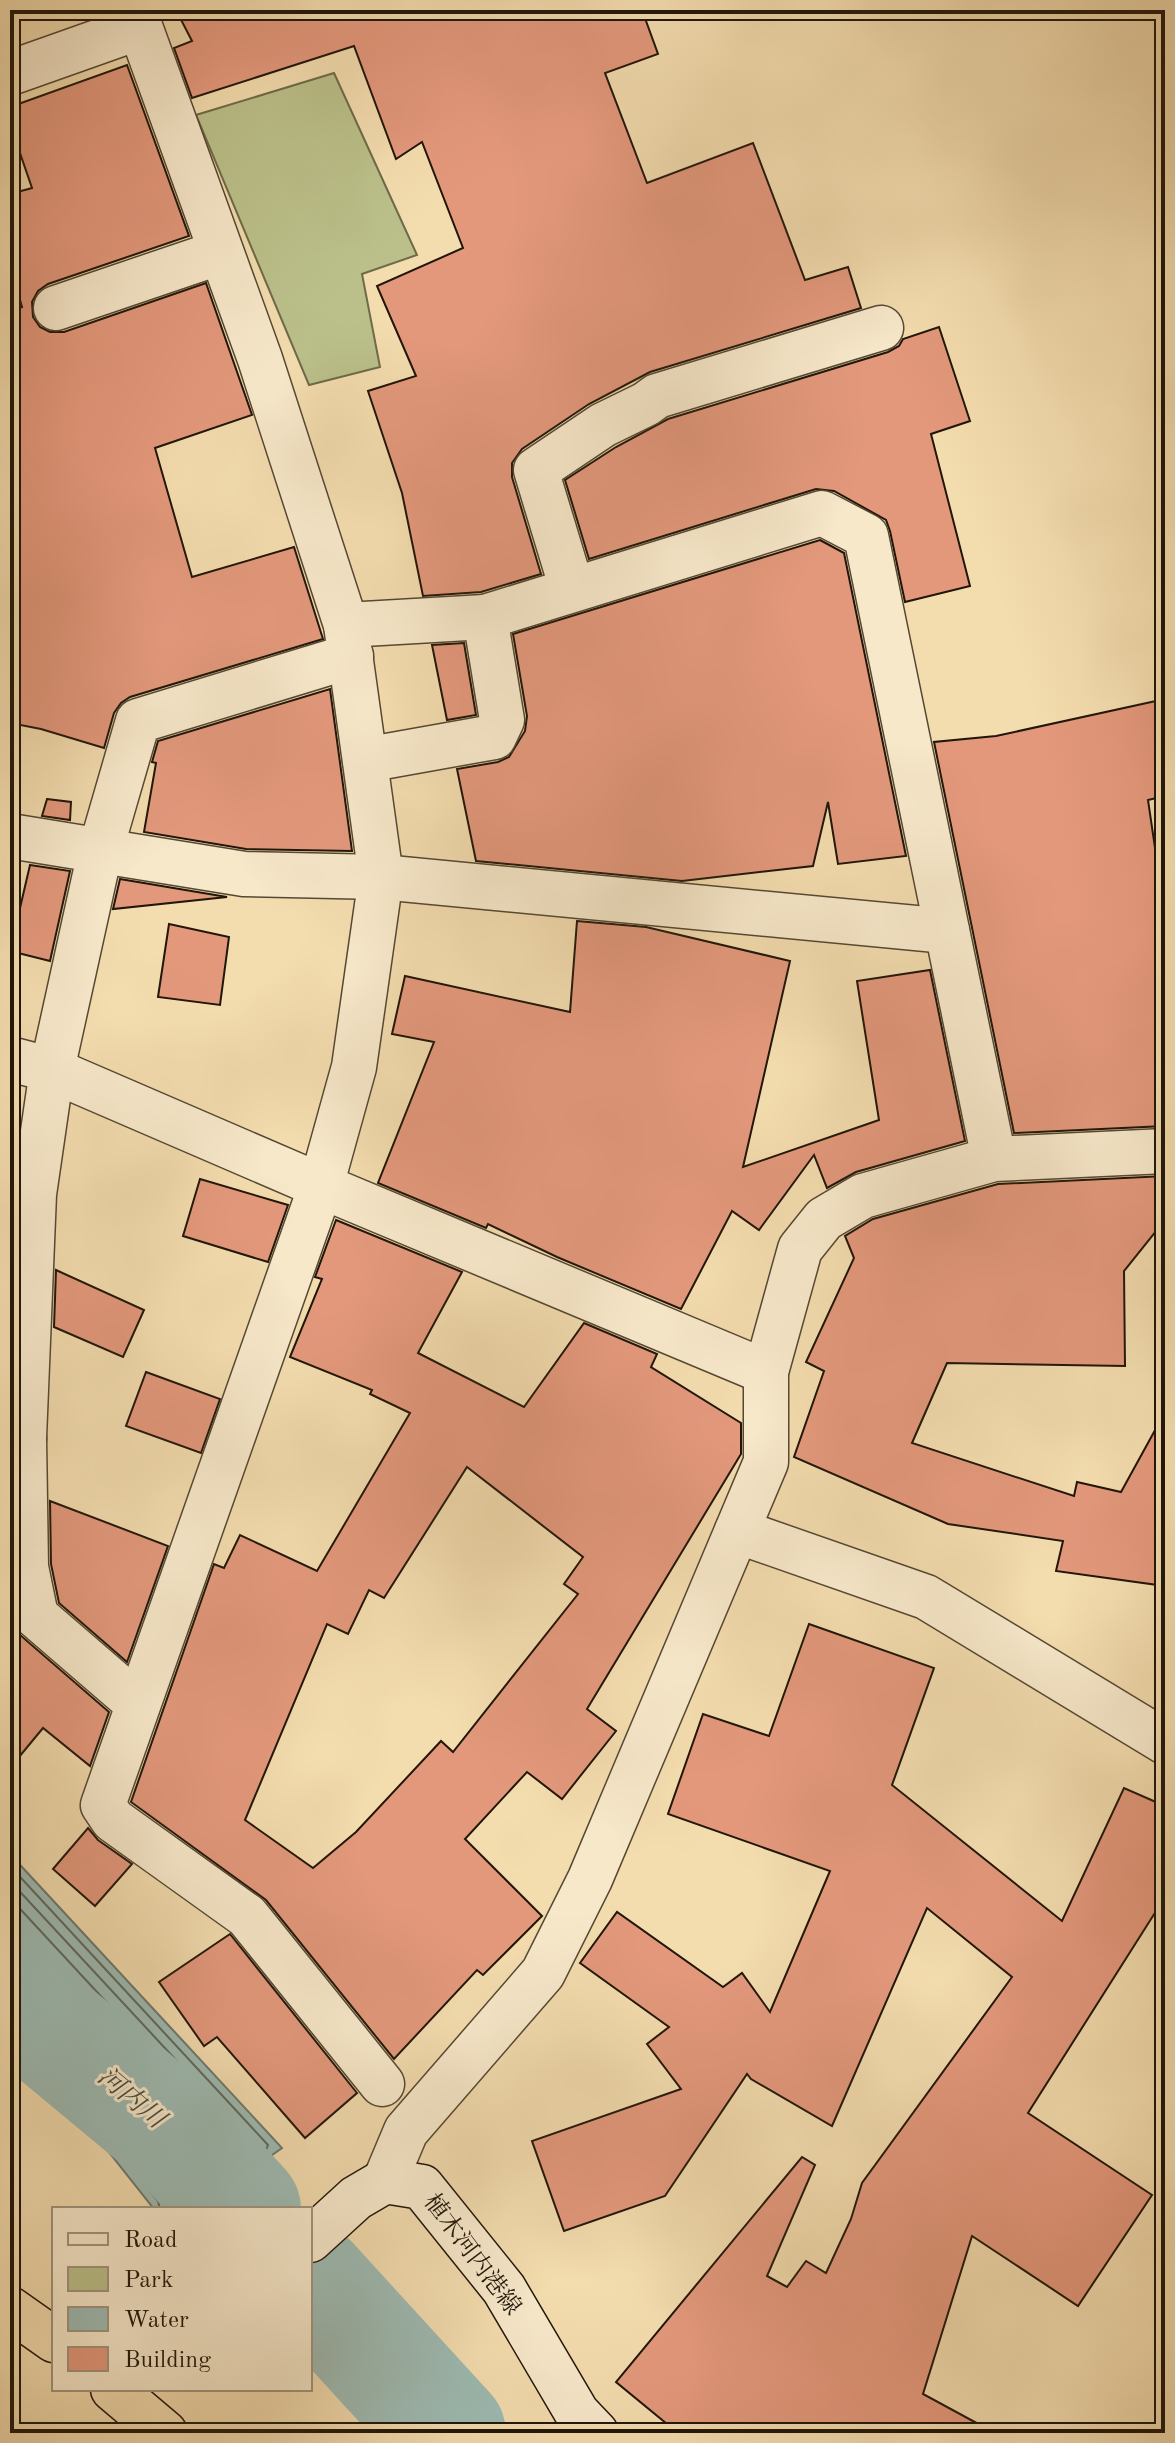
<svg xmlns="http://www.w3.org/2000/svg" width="1175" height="2443" viewBox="0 0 1175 2443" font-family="'Old Standard TT','Noto Serif JP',serif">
<rect width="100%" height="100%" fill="#f3dcae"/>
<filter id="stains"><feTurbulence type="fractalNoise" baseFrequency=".0025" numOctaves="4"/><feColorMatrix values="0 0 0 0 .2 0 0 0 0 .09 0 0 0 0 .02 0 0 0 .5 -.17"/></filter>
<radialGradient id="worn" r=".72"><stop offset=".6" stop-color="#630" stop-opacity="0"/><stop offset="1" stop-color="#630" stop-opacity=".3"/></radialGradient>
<polygon fill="#bbc08a" stroke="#6e6b4a" stroke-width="2" points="334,73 417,255 362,274 380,367 309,385 196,115"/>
<polygon fill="#9dbab2" stroke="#6b786f" stroke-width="2" points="10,1854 282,2148 195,2209 154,2209 104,2146 10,2066"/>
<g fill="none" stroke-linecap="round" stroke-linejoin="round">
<g stroke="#5e685e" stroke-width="2">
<polyline points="10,1866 268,2145 266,2150 195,2199 191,2209"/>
<polyline points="10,1881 253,2143 251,2148 187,2192 182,2200 181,2209"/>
<polyline points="10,1898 234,2140 234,2144 174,2185 124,2124 32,2045 20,2039 10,2038"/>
<path d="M 10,2050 L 24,2054 C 55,2081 168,2172 170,2209"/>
<polyline points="10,2060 18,2062 109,2140 158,2201 160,2209"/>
</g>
<g stroke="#9dbab2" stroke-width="116">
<polyline points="10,1996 171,2130 243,2209"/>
<polyline points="310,2282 448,2433"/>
</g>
</g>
<g fill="#e3987c" stroke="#20160a" stroke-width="2" fill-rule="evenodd">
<polygon points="176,10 642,10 658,54 605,73 647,183 753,143 805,280 848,267 861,308 650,372 589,404 522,449 512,463 512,477 541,574 481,592 423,596 402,493 368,391 416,376 377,286 463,248 422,142 396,159 354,46 192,98 174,48 192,41"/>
<polygon points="127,65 189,236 48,284 38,291 32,302 33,317 40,327 50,332 64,332 206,283 252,415 155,448 192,577 294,547 323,639 130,697 121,703 114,713 104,748 41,729 10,723 10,311 22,307 10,264 10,194 32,188 10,124 10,107"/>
<polygon points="939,327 970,421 931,434 970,586 905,602 890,531 886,520 834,491 816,489 589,559 565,480 616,447 668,419 888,352 899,346 903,339"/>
<polygon points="820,540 844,553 906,856 838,864 828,802 813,866 682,881 476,861 457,769 498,762 509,757 525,731 527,716 513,634"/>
<polygon points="464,643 476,715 447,720 432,645"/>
<polygon points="330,689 352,851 246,849 144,832 156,763 152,762 158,741"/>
<polygon points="1165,699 1165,796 1148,800 1165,916 1165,1126 1014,1133 934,742 996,736"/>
<polygon points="47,799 71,802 70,820 42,816"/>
<polygon points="30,865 70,871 50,961 10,951"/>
<polygon points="120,879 227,897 113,909"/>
<polygon points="577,921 646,927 790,961 743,1167 879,1120 857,981 930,970 965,1141 856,1172 827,1188 814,1155 759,1230 732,1211 681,1309 557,1257 488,1224 486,1228 378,1183 434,1042 392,1034 405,976 570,1012"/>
<polygon points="169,924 229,937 220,1005 158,997"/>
<polygon points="1165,1176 1165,1220 1124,1271 1125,1366 947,1363 912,1443 1074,1496 1077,1482 1121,1492 1165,1412 1165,1586 1056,1571 1063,1541 948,1524 794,1457 824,1371 806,1362 854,1258 845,1236 873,1219 998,1184"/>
<polygon points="200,1179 288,1205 268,1262 183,1236"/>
<path d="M 336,1220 L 462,1272 L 418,1353 L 524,1407 L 584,1323 L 657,1354 L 651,1367 L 741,1423 L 741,1454 L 587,1709 L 616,1731 L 562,1799 L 527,1772 L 465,1839 L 542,1916 L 483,1975 L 477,1970 L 394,2059 L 266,1900 L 131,1802 L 214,1564 L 224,1568 L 240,1535 L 317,1571 L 410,1413 L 370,1394 L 372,1390 L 290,1357 L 322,1279 L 315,1277 ZM 467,1467 L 583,1557 L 564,1584 L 578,1594 L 453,1752 L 441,1741 L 356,1832 L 313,1868 L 245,1820 L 327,1624 L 348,1634 L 369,1590 L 384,1598 Z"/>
<polygon points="56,1270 144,1310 123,1357 54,1327"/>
<polygon points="146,1372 220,1399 201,1453 126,1426"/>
<polygon points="50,1501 168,1546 127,1662 59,1603 51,1564"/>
<polygon points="10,1614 20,1635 109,1712 90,1766 43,1728 10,1768"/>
<polygon points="809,1624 934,1668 892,1785 1062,1921 1124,1788 1165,1806 1165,1897 1028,2113 1152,2195 1078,2306 972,2236 923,2394 995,2433 678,2433 616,2382 802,2157 815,2165 767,2276 787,2287 806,2261 826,2273 851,2219 862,2183 1012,1977 927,1908 832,2126 751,2079 747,2074 665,2196 564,2231 532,2141 681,2089 647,2044 669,2027 580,1963 617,1912 723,1987 742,1973 770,2012 830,1871 668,1814 703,1714 769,1736"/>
<polygon points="88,1828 98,1840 132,1864 95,1906 53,1869"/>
<polygon points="230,1934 357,2093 305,2138 217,2037 204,2046 159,1982"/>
</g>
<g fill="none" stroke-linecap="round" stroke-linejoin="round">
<g stroke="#554833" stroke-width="47">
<g id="street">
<polyline points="134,10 260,359 346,625 381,877 354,1067 321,1186 103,1805 113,1820 247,1916 382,2084"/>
<polyline points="10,73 140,27"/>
<polyline points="56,308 221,252"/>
<polyline points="572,589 536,470 603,425 646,404 657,396 881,328"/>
<polyline points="346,625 485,617 822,513 866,536 994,1159"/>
<polyline points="365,760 494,737 502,720 485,617"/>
<polyline points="10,836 244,874 381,877 947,931"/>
<polyline points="10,1059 52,1070 321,1186 766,1372"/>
<polyline points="10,1438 24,1438 34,1194 52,1070 100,852 138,721 351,656"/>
<polyline points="24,1438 26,1567 36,1616 138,1704"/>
<polyline points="737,1531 926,1597 1165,1742"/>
<polyline points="385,2181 406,2131 543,1973 590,1879 766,1462 766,1372 800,1249 824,1219 863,1196 994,1159 1165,1151"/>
</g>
</g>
<g stroke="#20160a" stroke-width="47">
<polyline id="secondary" points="310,2240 356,2198 385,2181 422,2187 504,2289 577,2413 596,2433"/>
</g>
<g stroke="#20160a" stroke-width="47">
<g id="highway">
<polyline points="10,2309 54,2340"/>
<polyline points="113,2389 165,2433"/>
</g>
</g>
<use href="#street" stroke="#f7e8ca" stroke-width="44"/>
<use href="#secondary" stroke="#f7e8ca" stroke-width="44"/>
<use href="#highway" stroke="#f3dcae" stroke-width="44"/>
</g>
<g text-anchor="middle" stroke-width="6" stroke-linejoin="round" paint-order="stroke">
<g font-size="24" fill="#20160a" stroke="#f7e8ca">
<text transform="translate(473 2254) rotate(53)" y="8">植木河内港線</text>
</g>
<g font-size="26" font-style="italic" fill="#4c4f45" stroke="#f7e8ca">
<text transform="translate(132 2097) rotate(40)" y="9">河内川</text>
</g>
</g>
<rect width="1175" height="2443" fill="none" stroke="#f3dcae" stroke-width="40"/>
<rect x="12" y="12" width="1151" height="2419" fill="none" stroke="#20160a" stroke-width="4"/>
<rect x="20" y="20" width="1135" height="2403" fill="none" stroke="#20160a" stroke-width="2"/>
<rect x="52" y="2207" width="260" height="184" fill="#f7e8ca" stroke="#a1947d" stroke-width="2"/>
<rect x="68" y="2233" width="40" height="12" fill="#f7e8ca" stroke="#a1947d" stroke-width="2"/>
<text x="124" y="2247" font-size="24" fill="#20160a">Road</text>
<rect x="68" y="2267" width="40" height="24" fill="#bbc08a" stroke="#a1947d" stroke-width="2"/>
<text x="124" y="2287" font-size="24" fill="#20160a">Park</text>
<rect x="68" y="2307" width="40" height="24" fill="#9dbab2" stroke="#a1947d" stroke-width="2"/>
<text x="124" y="2327" font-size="24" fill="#20160a">Water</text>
<rect x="68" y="2347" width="40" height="24" fill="#e3987c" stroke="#a1947d" stroke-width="2"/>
<text x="124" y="2367" font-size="24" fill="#20160a">Building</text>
<rect width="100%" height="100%" filter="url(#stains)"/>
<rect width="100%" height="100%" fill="url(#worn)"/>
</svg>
